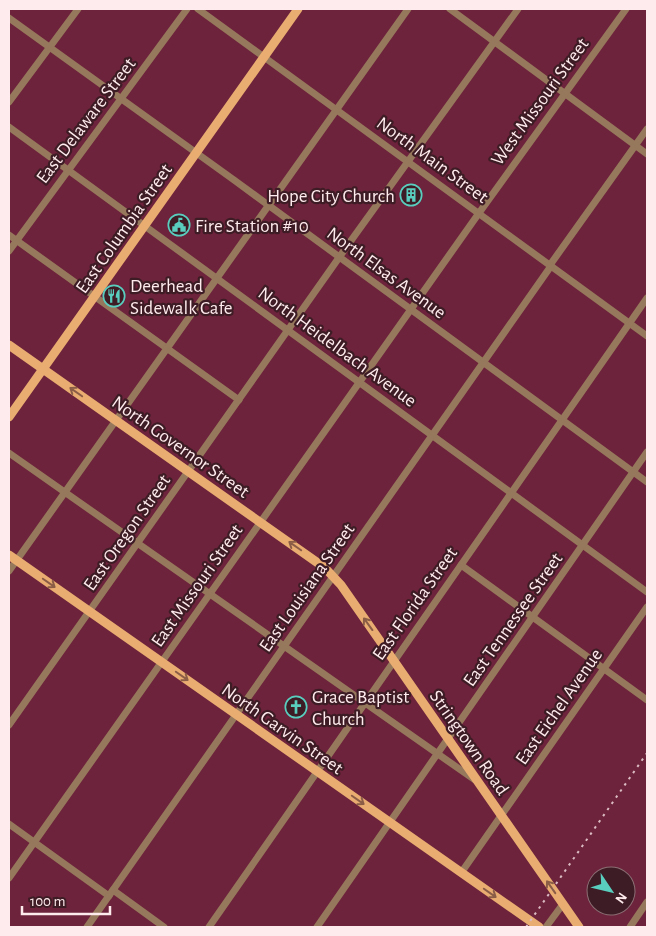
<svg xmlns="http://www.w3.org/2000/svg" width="656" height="936" viewBox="0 0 656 936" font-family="'Alegreya Sans',sans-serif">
<rect width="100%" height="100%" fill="#6d233b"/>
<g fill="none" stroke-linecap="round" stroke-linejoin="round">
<g stroke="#96785c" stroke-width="7">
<polyline points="198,9 647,336"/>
<polyline points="450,9 647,154"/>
<polyline points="9,18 234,180 647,482"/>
<polyline points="9,102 78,9"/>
<polyline points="9,127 647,592"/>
<polyline points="9,235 239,400"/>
<polyline points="9,251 187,9"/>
<polyline points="550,265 647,129"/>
<polyline points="9,453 475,780"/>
<polyline points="461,565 647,700"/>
<polyline points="9,571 408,9"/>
<polyline points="9,725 350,242 518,9"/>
<polyline points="9,824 109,896"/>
<polyline points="461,873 647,607"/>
<polyline points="9,878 479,213 626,9"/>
<polyline points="113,890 164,927"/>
<polyline points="87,927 551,266"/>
<polyline points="209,927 647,298"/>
<polyline points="317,927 647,452"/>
<polyline points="546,927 563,904"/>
<polyline points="630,927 647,902"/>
</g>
<g stroke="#e9ac71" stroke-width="9">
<polyline points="9,345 325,568 341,585 394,661 579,927"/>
<polyline points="9,417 298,9"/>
<polyline points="9,555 539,927"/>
</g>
<polyline stroke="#dbbbc3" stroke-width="2" stroke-dasharray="2.5 5" stroke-linecap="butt" points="526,927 647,753"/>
</g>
<defs><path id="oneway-shaft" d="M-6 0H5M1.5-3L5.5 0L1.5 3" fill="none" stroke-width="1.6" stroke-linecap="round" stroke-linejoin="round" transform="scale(1.25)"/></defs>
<g stroke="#8b5d47">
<use href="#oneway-shaft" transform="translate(76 392) rotate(-145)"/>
<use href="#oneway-shaft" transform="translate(295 546) rotate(-145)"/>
<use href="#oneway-shaft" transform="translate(49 583) rotate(35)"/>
<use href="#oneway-shaft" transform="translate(368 624) rotate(-126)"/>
<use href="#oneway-shaft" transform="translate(182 676) rotate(35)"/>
<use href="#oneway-shaft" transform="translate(358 800) rotate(35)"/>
<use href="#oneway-shaft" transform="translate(551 887) rotate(-125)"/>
<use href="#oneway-shaft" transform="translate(490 893) rotate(35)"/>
</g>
<defs>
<g id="building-ring" transform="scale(1.125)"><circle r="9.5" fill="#3e1c25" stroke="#59cebf" stroke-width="1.5"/><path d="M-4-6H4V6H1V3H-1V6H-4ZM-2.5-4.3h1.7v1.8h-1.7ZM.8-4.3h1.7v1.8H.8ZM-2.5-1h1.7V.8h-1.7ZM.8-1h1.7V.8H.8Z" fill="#59cebf"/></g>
<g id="civic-ring" transform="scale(1.125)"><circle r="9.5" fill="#3e1c25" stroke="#59cebf" stroke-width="1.5"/><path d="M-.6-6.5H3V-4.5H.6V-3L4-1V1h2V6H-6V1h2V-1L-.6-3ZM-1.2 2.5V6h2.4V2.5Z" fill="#59cebf"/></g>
<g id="restaurant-ring" transform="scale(1.125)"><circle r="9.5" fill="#3e1c25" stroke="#59cebf" stroke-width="1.5"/><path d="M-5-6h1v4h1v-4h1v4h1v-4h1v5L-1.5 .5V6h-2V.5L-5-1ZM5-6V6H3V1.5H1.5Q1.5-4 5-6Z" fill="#59cebf"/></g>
<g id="church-ring" transform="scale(1.125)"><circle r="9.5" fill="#3e1c25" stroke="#59cebf" stroke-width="1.5"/><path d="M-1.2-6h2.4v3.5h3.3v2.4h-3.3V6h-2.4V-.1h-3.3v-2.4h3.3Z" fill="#59cebf"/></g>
</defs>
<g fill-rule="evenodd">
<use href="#building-ring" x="411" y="195"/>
<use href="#civic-ring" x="179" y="225"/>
<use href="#restaurant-ring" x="114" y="296"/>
<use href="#church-ring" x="296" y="707"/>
</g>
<g text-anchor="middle" stroke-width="4.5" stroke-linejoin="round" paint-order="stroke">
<g font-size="19" fill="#feebee" stroke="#3e1c25">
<text transform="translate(539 101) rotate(-54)" y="7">West Missouri Street</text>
<text transform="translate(85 120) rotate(-53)" y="7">East Delaware Street</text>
<text transform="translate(433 159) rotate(36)" y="7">North Main Street</text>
<text transform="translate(123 228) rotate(-55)" y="7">East Columbia Street</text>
<text transform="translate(387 272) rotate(36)" y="7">North Elsas Avenue</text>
<text transform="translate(338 346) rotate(36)" y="7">North Heidelbach Avenue</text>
<text transform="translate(181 446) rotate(35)" y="7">North Governor Street</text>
<text transform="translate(126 532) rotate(-55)" y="7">East Oregon Street</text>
<text transform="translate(196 585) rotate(-55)" y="7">East Missouri Street</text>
<text transform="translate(306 587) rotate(-55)" y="7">East Louisiana Street</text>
<text transform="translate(414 603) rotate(-55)" y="7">East Florida Street</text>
<text transform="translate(512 619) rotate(-55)" y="7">East Tennessee Street</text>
<text transform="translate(558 706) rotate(-55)" y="7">East Eichel Avenue</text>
<text transform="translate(283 728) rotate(35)" y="7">North Garvin Street</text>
<text transform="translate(470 742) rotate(55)" y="7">Stringtown Road</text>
</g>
<g font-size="19" fill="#feebee" stroke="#3e1c25" text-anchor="start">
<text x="395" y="202" text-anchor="end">Hope City Church</text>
<text x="195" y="232">Fire Station #10</text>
<text x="130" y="292">Deerhead<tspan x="130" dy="22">Sidewalk Cafe</tspan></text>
<text x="312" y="703">Grace Baptist<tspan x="312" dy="22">Church</tspan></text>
</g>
</g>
<rect width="656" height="936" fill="none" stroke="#feebee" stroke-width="20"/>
<g transform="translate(611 891) rotate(125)"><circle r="24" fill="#3e1c25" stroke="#8b6f75"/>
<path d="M0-4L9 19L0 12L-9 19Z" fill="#59cebf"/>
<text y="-8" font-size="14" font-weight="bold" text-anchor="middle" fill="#feebee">N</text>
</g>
<path d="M22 906v8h88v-8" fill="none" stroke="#feebee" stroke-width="2.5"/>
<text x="30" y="906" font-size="15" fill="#feebee" stroke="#3e1c25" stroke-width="4" paint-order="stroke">100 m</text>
</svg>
